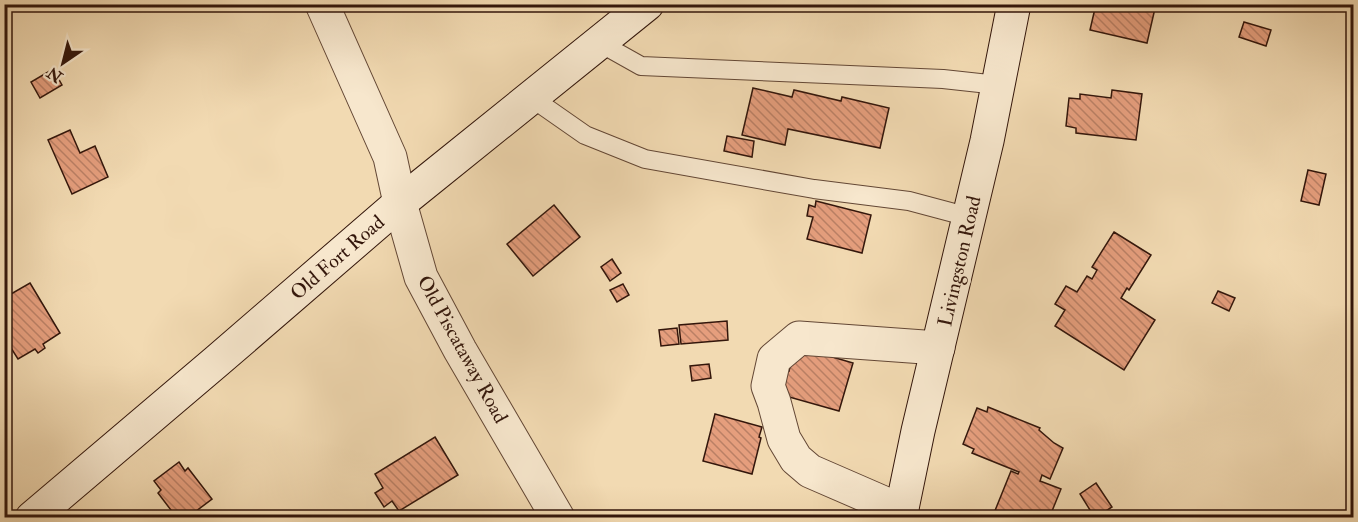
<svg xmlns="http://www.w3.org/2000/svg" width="1358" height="522" viewBox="0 0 1358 522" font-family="'IM FELL Double Pica',serif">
<defs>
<pattern id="building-back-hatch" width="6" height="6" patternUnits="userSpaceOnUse" patternTransform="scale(1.5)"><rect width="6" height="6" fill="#e59e7d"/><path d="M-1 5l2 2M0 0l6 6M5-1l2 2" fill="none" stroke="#ba8065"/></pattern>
</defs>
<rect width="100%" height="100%" fill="#f2dab2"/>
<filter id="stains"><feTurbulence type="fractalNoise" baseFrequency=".00333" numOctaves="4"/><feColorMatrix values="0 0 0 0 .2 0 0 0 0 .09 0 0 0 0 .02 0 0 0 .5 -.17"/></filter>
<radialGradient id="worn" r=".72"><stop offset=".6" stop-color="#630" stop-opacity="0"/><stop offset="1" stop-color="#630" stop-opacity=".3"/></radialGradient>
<g fill="url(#building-back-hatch)" stroke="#33160b" stroke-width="1.5">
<polygon points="1096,4 1156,4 1147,43 1090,30"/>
<polygon points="1244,22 1271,30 1266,46 1239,37"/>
<polygon points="53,69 62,85 40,98 31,82"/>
<polygon points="753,88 792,97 794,90 841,101 842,97 889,108 880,148 788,129 785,145 742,135"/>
<polygon points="1112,90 1142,94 1136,140 1076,133 1076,128 1066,126 1069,98 1080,99 1080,94 1111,98"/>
<polygon points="70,130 80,153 95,146 108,177 72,194 48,140"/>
<polygon points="727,136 754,141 752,157 724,151"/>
<polygon points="1308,170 1326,174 1319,205 1301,201"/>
<polygon points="816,201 871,215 862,253 807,239 813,217 807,216 809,205 815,207"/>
<polygon points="554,205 580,237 533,276 507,244"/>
<polygon points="1114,232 1151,255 1129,290 1127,288 1121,298 1155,320 1124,370 1055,326 1065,310 1055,304 1066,286 1077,292 1087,276 1092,279 1097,270 1092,267"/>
<polygon points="612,259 621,273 610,281 601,267"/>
<polygon points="30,283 60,333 43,344 45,348 38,353 35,349 18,359 4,337 4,298"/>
<polygon points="623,284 629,295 617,302 610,290"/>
<polygon points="1218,291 1235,298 1229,311 1212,303"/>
<polygon points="727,321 728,340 681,344 679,325"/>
<polygon points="677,328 679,344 661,346 659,330"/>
<polygon points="805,349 853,363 839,411 782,395 781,369 789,371 792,359"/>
<polygon points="709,364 711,378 692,381 690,366"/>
<polygon points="988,407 1040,428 1039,430 1054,443 1063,448 1050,479 1042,475 1040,481 1061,489 1050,516 1054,518 992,518 1011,471 1018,474 1019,472 972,453 974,449 963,444 977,408 987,412"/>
<polygon points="715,414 762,427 759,437 761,438 752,474 703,461"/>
<polygon points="435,437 458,475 399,511 392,501 384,507 375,493 383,488 375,474"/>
<polygon points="179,462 185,471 188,468 212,499 187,518 177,518 158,493 161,490 154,481"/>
<polygon points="1096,483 1112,507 1095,518 1080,494"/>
</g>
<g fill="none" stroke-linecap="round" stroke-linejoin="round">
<g stroke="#634735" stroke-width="20">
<g id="service">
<polyline points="600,43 641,66 943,79 998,85"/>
<polyline points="532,98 585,135 645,159 814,189 909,201 969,217"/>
</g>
</g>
<g stroke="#634735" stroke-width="35">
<g id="minor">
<polyline points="322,4 390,157 400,203 421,277 460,350 558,518"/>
<polyline points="902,511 810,471 796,459 784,439 774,402 768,386 774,359 799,338 938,348"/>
</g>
</g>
<g stroke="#33160b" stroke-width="35">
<g id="secondary">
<polyline points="32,518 217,361 400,203 647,4"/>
<polyline points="900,518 918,431 987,141 1014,4"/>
</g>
</g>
<use href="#service" stroke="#f7e7cd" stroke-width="18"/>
<use href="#minor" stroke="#f7e7cd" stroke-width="33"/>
<use href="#secondary" stroke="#f7e7cd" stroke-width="33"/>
</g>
<g text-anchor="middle" stroke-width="6" stroke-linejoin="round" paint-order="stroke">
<g font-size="20" fill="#33160b" stroke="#f7e7cd">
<text transform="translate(337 257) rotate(-41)" y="7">Old Fort Road</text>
<text transform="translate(959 261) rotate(-77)" y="7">Livingston Road</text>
<text transform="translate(463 349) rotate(61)" y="7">Old Piscataway Road</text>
</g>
</g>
<rect width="1358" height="522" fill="none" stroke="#f2dab2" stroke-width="24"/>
<rect x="6" y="6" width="1346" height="510" fill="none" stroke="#33160b" stroke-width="3"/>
<rect x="12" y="12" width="1334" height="498" fill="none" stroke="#33160b" stroke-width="1.5"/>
<g transform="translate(63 63) rotate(215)" stroke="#f7e7cd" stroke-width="4.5" paint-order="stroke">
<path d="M0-4.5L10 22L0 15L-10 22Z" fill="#33160b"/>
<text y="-9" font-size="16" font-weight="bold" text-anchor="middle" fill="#33160b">N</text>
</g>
<rect width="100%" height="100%" filter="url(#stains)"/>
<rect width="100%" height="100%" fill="url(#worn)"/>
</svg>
